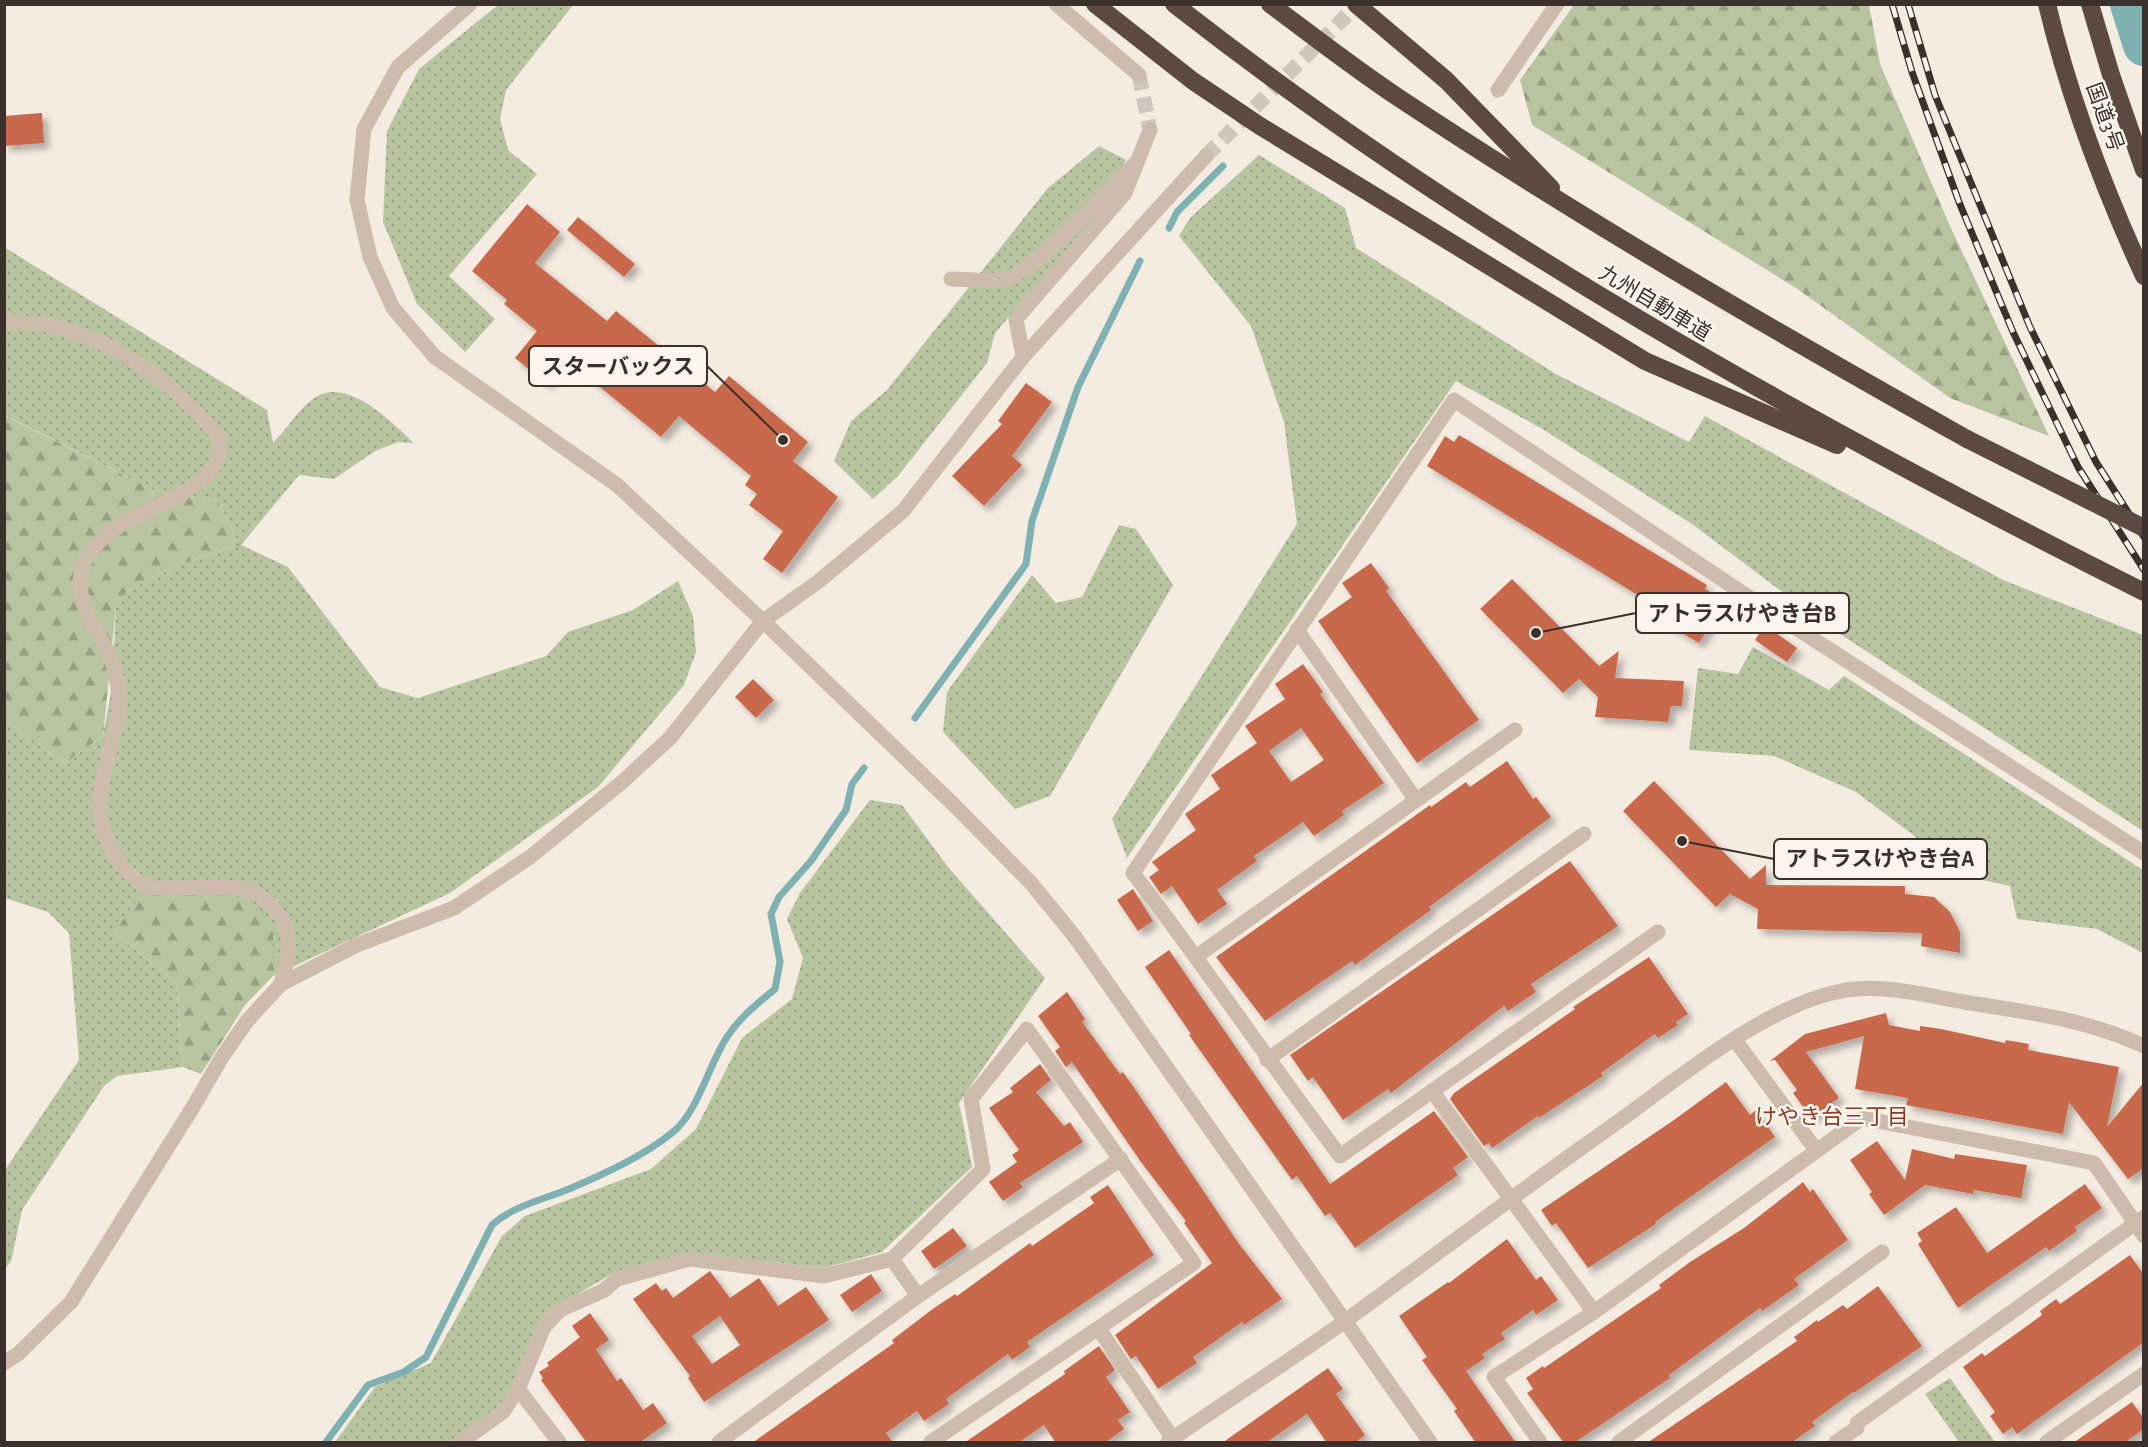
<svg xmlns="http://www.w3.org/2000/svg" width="2148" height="1447" viewBox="0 0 2148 1447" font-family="'Alegreya Sans','Noto Sans JP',sans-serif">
<defs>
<pattern id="grass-dots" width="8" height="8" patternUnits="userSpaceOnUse" patternTransform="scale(1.5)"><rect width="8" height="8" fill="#b8c4a0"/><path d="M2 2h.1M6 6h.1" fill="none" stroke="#97a083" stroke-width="1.8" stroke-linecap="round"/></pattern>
<pattern id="forest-firs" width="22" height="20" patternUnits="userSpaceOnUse" patternTransform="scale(1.5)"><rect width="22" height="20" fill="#b8c4a0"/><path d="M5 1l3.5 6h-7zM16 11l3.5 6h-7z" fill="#97a083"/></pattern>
<filter id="shadow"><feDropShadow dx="5.5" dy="5.5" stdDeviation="3" flood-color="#0004"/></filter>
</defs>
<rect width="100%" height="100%" fill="#f4ebe1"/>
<g fill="url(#grass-dots)">
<polygon points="499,4 573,5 506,90 500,119 508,150 537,174 449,276 495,319 465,352 417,304 383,222 387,131 419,69"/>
<polygon points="1099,146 1126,160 1099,214 995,333 987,363 898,476 873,499 834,461 851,421 887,390 1047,189"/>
<polygon points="1259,155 1345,208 1356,248 1556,374 1689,442 1705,416 2003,580 2143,635 2143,831 1826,625 1692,524 1544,430 1456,381 1127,858 1112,819 1297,524 1284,422 1251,326 1179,236 1190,218"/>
<path d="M 4,247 L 267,410 L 273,443 C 286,430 298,410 313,399 C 346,374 392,423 414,443 L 398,442 L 375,451 L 334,479 L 299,475 L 241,545 L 288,567 L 380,687 L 418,698 L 546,656 L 568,632 L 633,610 L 678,581 L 693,616 L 696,652 L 684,685 L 598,787 L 450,893 L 273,976 L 273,925 L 114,933 L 176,982 L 183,1067 L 117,1076 L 104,1086 L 22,1210 L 11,1261 L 5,1269 L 5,1170 L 79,1060 L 69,933 L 48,912 L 5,898 L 5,720 L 65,763 L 103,736 L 112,686 L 116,607 L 127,591 L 175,566 L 240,545 L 218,501 L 151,489 L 5,415 Z"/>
<polygon points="1119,525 1136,529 1173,585 1050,796 1015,809 943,732 947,692 1032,575 1056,603 1082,597"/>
<polygon points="1753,647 1829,690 1844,676 2143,870 2143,953 2097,929 2017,919 2010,886 1969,877 1856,792 1774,756 1689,750 1698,668 1738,674"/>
<polygon points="870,800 902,805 948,867 1045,978 959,1103 972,1167 882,1252 824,1268 691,1253 610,1275 546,1313 501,1409 451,1442 335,1442 375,1387 431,1363 502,1236 525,1216 651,1169 696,1129 742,1038 792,999 803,958 787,919 800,893"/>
<polygon points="1950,1378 1995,1442 1959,1442 1925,1394"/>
</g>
<g fill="url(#forest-firs)">
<polygon points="1574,5 1869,5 1880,64 1950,226 2049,436 1950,398 1796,288 1532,125 1520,80"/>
<polygon points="4,415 151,489 218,501 240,545 175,566 127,591 116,607 103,736 65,763 5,720"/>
<polygon points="142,893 236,896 273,925 273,976 245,1005 201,1074 183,1067 176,982 114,933"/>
</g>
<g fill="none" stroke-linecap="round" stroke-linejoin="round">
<g stroke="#7fb0b2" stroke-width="7">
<polyline points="1169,228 1177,212 1223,166"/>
<polyline points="915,718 1026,564 1032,521 1078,387 1140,261"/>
<path d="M 326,1442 L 368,1385 L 404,1372 L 426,1357 L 492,1225 C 513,1206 542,1200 569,1189 C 604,1174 644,1156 673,1132 C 698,1112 709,1064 727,1037 C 740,1017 757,1004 775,989 L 780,962 L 771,914 L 779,897 L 811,861 L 846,810 L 852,784 L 864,768"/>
</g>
<polyline stroke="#7fb0b2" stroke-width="42" points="2131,4 2144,45"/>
</g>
<g fill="#c8694b" fill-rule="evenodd" filter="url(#shadow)">
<polygon points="42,113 44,143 4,146 4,116"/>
<polygon points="527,204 560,232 535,263 607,321 616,311 715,392 729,376 808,442 793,461 838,497 782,573 763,559 783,531 749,505 757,494 745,485 751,476 679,416 661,437 567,360 547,384 515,358 537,331 504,304 507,300 472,271"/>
<polygon points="578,217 635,264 624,277 567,230"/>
<polygon points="1026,383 1052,402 1012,456 1022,465 984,506 952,476 1002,424 998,421"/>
<polygon points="1459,435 1707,585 1705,589 1725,601 1699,643 1662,621 1667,613 1427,466 1445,436 1454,442"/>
<polygon points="1371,563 1389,588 1386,591 1479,720 1417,763 1318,621 1352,597 1342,583"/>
<polygon points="1512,579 1599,666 1619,651 1615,678 1684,681 1682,706 1671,706 1668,722 1595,717 1598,697 1579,679 1563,693 1480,609"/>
<polygon points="1765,625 1797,648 1787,662 1755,640"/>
<path d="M 1303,664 L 1323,692 L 1320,694 L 1384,783 L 1342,811 L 1344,815 L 1314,836 L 1303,822 L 1254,856 L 1257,861 L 1217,890 L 1227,904 L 1198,924 L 1172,886 L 1161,894 L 1149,877 L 1159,870 L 1152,862 L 1196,830 L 1185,814 L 1220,789 L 1211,775 L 1257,743 L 1245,726 L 1285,699 L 1275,684 ZM 1301,728 L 1324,760 L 1291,782 L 1269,751 Z"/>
<polygon points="753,679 774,700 756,718 735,697"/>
<polygon points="1507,761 1533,799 1536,797 1551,817 1429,907 1431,910 1355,965 1352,961 1265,1021 1216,957 1430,805 1431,807 1466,782 1470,787"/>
<polygon points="1654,781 1750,879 1766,865 1766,885 1905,886 1905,894 1934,897 1950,912 1960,932 1960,953 1921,946 1922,933 1757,929 1758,909 1730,894 1716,907 1623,811"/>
<polygon points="1570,861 1618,926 1531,984 1536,992 1508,1011 1504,1006 1391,1093 1388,1089 1343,1120 1313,1077 1308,1081 1290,1055"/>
<polygon points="1133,889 1153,921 1138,931 1117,900"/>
<polygon points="1169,950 1330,1184 1434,1111 1468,1157 1453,1168 1458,1175 1355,1248 1330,1213 1325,1216 1297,1176 1292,1180 1189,1035 1191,1034 1145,967"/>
<polygon points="1649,957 1688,1014 1676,1022 1678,1025 1658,1038 1655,1034 1601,1073 1603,1076 1539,1118 1538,1116 1492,1148 1489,1143 1484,1146 1450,1099 1454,1093 1575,1009 1573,1007"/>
<polygon points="1067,992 1085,1019 1082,1022 1120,1074 1123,1072 1137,1092 1239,1244 1282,1299 1244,1325 1242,1322 1193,1357 1197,1363 1158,1389 1136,1356 1131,1359 1115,1335 1212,1263 1184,1223 1186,1221 1141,1162 1072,1062 1066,1067 1055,1051 1060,1047 1038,1016"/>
<polygon points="1886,1013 1889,1025 1920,1031 1920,1026 1941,1029 2005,1043 2006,1040 2029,1044 2028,1050 2119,1067 2107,1127 2144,1082 2144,1168 2128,1179 2069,1102 2063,1134 1906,1105 1908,1098 1855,1089 1864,1036 1806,1052 1839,1098 1811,1118 1793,1093 1797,1090 1775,1060 1770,1061 1805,1034"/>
<polygon points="1040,1064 1051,1080 1036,1092 1064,1126 1070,1122 1083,1142 1020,1183 1023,1187 1003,1201 989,1182 1017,1162 1012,1155 1019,1150 989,1108 1013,1092 1010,1088"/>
<polygon points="1726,1082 1750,1115 1756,1110 1775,1137 1655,1222 1656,1224 1588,1268 1556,1223 1552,1226 1541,1210 1674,1120"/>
<polygon points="1877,1141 1905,1180 1912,1149 1954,1159 1955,1154 2027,1165 2021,1198 1974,1190 1973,1194 1925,1185 1884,1215 1869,1194 1872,1192 1850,1160"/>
<polygon points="1803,1182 1810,1192 1813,1189 1848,1240 1794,1279 1799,1285 1795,1288 1762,1311 1760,1308 1669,1375 1670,1378 1574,1443 1564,1443 1527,1393 1533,1389 1526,1378 1543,1366 1544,1368 1661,1288 1659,1285 1690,1262 1744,1228"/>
<polygon points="2085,1184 2102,1208 2075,1227 2077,1231 2049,1251 2046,1247 1958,1308 1918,1244 1922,1241 1917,1233 1956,1207 1987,1253"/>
<polygon points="1108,1185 1154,1255 1027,1342 1030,1347 1012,1360 1008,1354 946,1399 949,1404 924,1421 917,1411 886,1433 893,1443 752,1443 894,1343 892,1340 934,1308 955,1294 957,1296 1030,1243 1032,1246 1094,1203 1090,1197"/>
<polygon points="953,1228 967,1246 934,1269 921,1251"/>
<polygon points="1507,1239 1536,1280 1541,1276 1558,1300 1536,1315 1533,1310 1501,1333 1505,1339 1482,1354 1485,1358 1466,1371 1516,1443 1476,1443 1454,1411 1457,1409 1422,1360 1427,1357 1399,1316 1448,1282 1449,1283"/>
<polygon points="2130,1255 2144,1275 2144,1342 2017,1434 2012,1427 2003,1434 1990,1416 1995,1412 1963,1367 1982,1353 1985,1356 2042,1315 2040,1311 2056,1299 2060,1304"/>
<path d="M 710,1271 L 730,1298 L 759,1278 L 778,1306 L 806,1287 L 829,1320 L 704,1402 L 688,1378 L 690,1376 L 633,1299 L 656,1283 L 662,1291 L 666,1288 L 673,1298 ZM 720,1316 L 740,1345 L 712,1364 L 692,1336 Z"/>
<polygon points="871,1274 882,1291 852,1312 840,1295"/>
<polygon points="1878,1286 1922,1346 1854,1393 1853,1392 1812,1422 1815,1426 1791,1443 1647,1443 1797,1341 1794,1337 1817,1320 1818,1322 1843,1305 1847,1309"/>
<polygon points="590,1313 609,1340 596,1349 617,1381 621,1378 643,1410 653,1403 667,1423 639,1443 587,1443 541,1380 543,1378 539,1372 549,1366 547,1363 580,1337 572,1326"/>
<polygon points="1099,1346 1115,1370 1106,1377 1130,1412 1118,1420 1124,1429 1105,1443 1056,1443 1044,1425 1018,1443 964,1443 1065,1374 1064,1371"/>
<polygon points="1328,1368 1343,1389 1336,1394 1365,1435 1355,1443 1327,1443 1307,1414 1266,1443 1222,1443"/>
<polygon points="2132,1402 2144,1419 2144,1429 2124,1443 2073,1443"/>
</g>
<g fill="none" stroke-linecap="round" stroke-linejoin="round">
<g stroke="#cfc6bd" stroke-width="15" stroke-dasharray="15 8" stroke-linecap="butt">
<polyline points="1139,75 1150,130"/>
<polyline points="1206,156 1358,4"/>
</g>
<g stroke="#cdbbac" stroke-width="15">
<polyline points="470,4 398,67 364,129 357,200 370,257 393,308 435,357 617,485 763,621 955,806 1031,883 1075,937 1430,1442"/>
<polyline points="1056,4 1139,75"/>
<polyline points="1498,90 1557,4"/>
<path d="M 951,279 C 968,279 990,283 1007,279 C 1030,275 1113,185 1135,164"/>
<path d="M 4,321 C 20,323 36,323 51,326 C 119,341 175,385 219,437 C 219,444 220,454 218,459 C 197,505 106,512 84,563 C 67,607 110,636 116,677 C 118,687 120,699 119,708 C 115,747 91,790 103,829 C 110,851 127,879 150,887 C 156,889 165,887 172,888 C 208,889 248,877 274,908 C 296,935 289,952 281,984"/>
<polyline points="1023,357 1016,319 1125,193 1150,130"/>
<polyline points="1297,630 1416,800"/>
<path d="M 1658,932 L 1340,1156 C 1269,1062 1204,965 1133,873 L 1454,400 L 1759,604 L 2144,853"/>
<polyline points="1197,956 1515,730"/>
<polyline points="1735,1040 1816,1150"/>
<polyline points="1267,1060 1584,834"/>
<polyline points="1432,1091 1594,1312"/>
<polyline points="892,1259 918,1296"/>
<polyline points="1099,1329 1175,1442"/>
<polyline points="4,1363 18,1354 71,1302 193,1107 222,1057 247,1021 281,984 357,945 454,908 530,857 621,783 670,738 763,621 819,581 903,511 1023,357 1206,156"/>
<polyline points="518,1389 559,1442"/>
<polyline points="461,1442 503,1412 518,1389 544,1327 560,1310 603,1291 617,1279 690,1259 824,1276 892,1259 983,1169 971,1099 1027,1029 1194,1263 931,1442"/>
<polyline points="719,1442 918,1296 1121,1159"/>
<path d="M 1168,1442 C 1226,1401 1287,1363 1345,1321 C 1432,1258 1517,1193 1605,1131 C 1671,1085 1762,1006 1841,991 C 1881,983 1924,995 1964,1002 C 2025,1012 2086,1019 2144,1046"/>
<polyline points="1540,1442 1494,1377 1594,1312 1862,1118 2094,1163 2144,1236"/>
<polyline points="1619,1442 1882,1252"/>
<polyline points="1836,1442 1857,1428 1857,1423 2144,1217"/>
<polyline points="2047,1442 2144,1374"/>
</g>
<g stroke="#5c4a42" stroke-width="18">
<polyline points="1095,4 1193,81 1260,126 1645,361 1837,445"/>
<path d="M 1174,4 C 1473,238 1805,422 2144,592"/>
<path d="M 1270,4 C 1313,36 1355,69 1399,98 C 1583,220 1774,331 1967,439"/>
<polyline points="1356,4 1446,80 1551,188"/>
<path d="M 2047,4 C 2069,97 2104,189 2144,276"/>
<polyline points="2090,4 2111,75 2144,170"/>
</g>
<g stroke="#3b302b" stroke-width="7">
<g id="rail">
<polyline points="1892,4 1912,72 1959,202 2013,332 2078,467 2144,570"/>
<polyline points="1908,4 1935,95 2030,327 2096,462 2144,537"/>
</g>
</g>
<use href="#rail" stroke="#fbf5ee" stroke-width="4.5" stroke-dasharray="14" stroke-linecap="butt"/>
<polyline stroke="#5c4a42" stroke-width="18" points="1967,439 2144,528"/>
</g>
<g text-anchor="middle" stroke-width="5" stroke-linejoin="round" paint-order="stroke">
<g font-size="21" fill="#3b302b" stroke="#fbf5ee">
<text transform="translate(2105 117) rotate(70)" y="7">国道3号</text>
<text transform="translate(1655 303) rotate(31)" y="7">九州自動車道</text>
</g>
<g font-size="22" fill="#8c3b22" stroke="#fbf5ee">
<text x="1832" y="1124">けやき台三丁目</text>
</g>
</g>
<path fill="none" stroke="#3b302b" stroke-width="2" d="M783 440L707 366M1536 633L1636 613M1682 841L1774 859"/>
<g fill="#3b302b" stroke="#fbf5ee" stroke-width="2">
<circle cx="783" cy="440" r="6"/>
<circle cx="1536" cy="633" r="6"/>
<circle cx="1682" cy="841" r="6"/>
</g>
<g fill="#fbf5ee" stroke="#3b302b" stroke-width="2">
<rect x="529" y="346" width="178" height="40" rx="6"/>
<rect x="1636" y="593" width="213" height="40" rx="6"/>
<rect x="1774" y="839" width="213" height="40" rx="6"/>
</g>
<g font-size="22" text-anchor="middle" font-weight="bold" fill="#3b302b">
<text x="618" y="374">スターバックス</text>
<text x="1742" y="621">アトラスけやき台B</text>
<text x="1880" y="866">アトラスけやき台A</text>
</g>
<rect width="2148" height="1447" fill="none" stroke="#3b302b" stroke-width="12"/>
</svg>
